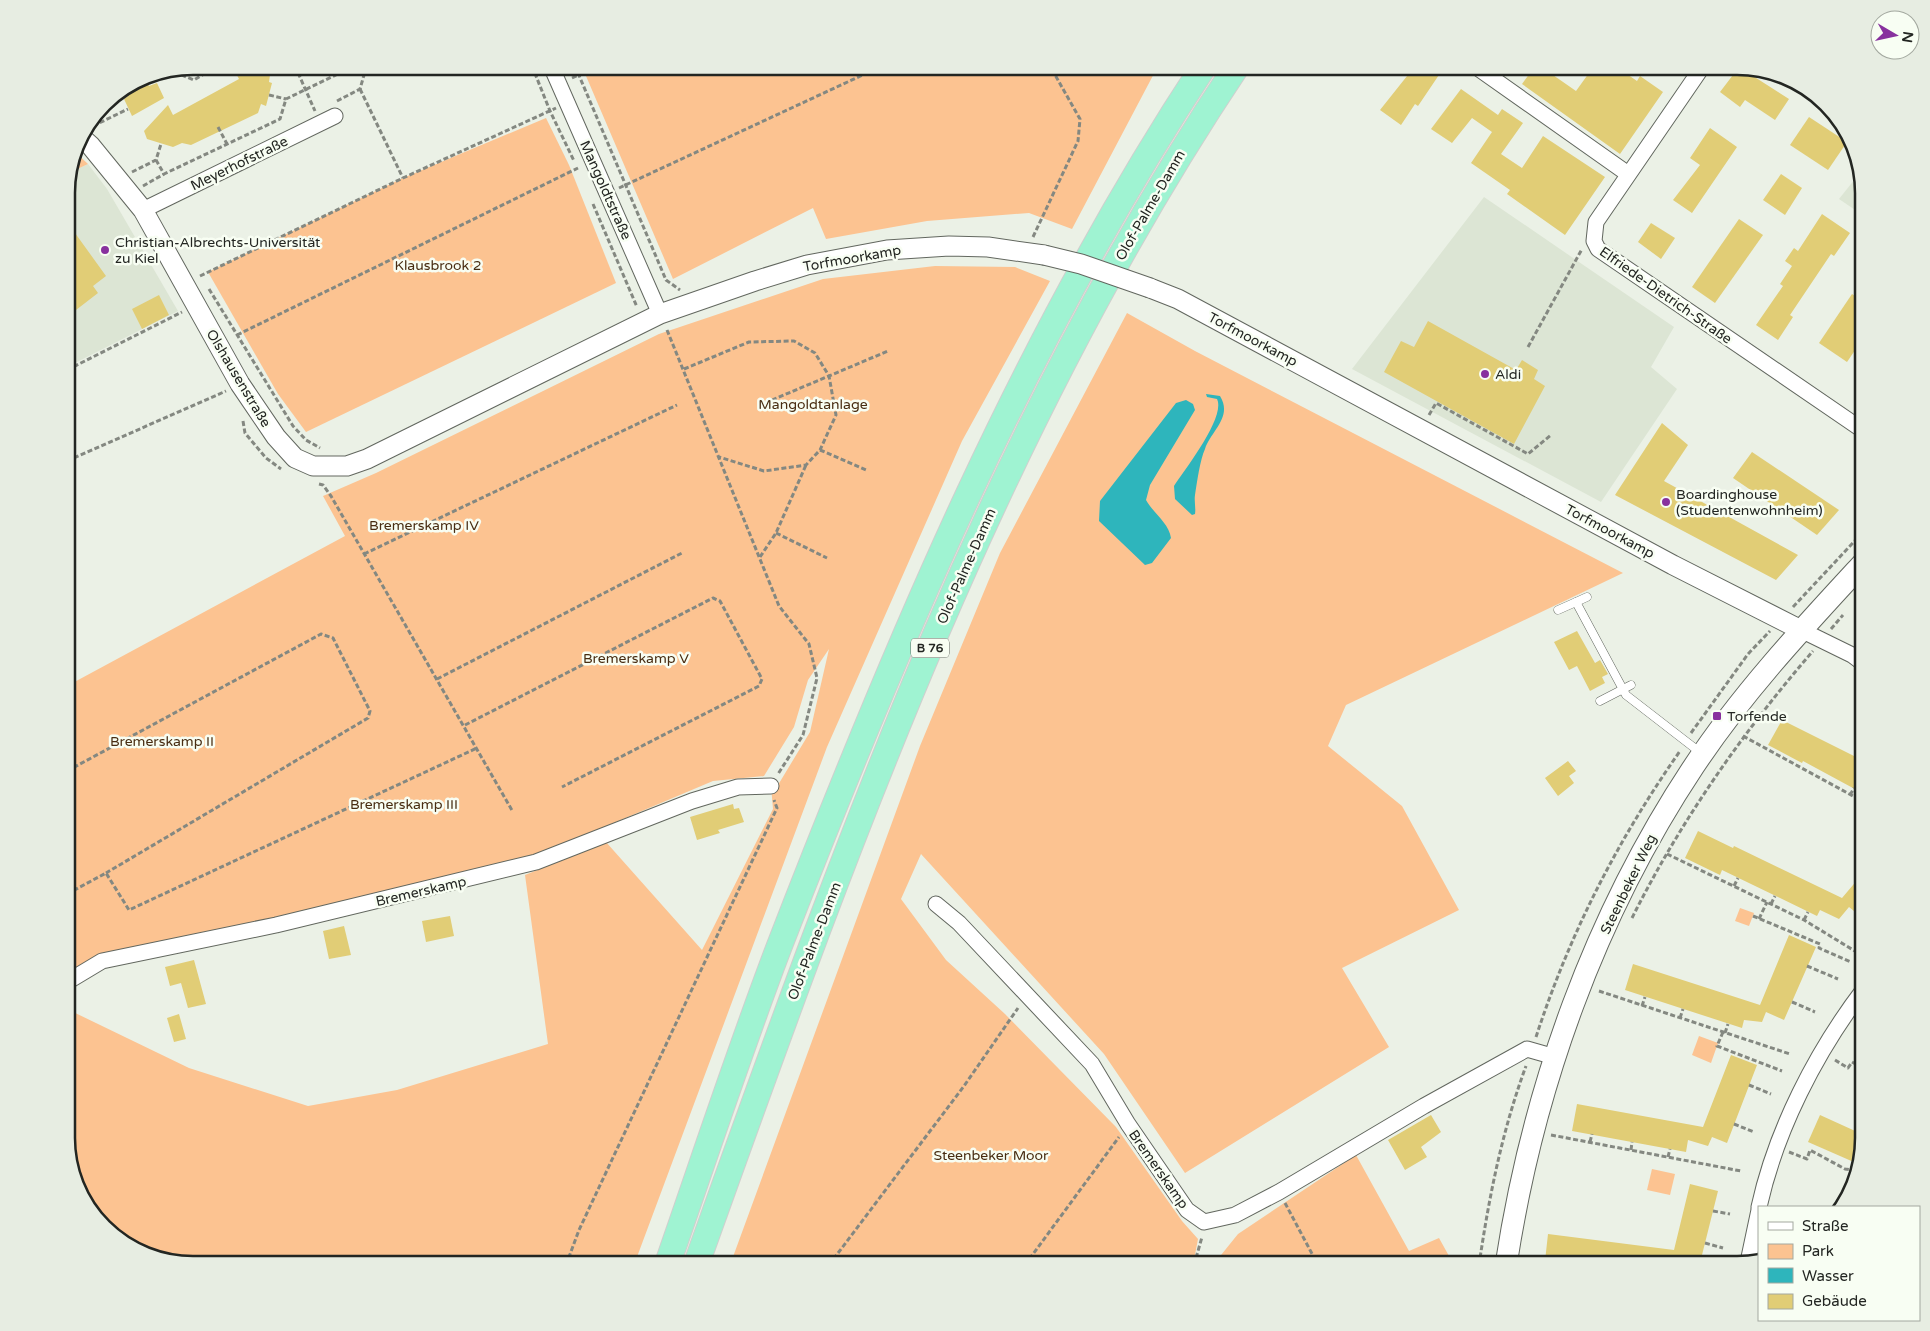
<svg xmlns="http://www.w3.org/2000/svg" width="1930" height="1331" viewBox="0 0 1930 1331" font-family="'Varela Round',sans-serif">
<rect width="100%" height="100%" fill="#ebf1e6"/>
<g fill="#dce5d4">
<polygon points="88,164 107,189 178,311 67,367 67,185 69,173"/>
<polygon points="1859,174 1864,193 1864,216 1839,199"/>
<polygon points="1484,197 1674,327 1651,367 1677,389 1601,502 1352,369"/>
</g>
<g fill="#fcc391">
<polygon points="610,66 1158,66 1072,229 1029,213 927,221 826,239 813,208 673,279 586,76"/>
<polygon points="546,118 569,165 616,283 306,432 278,394 208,272 403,178"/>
<polygon points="74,151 88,164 69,173"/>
<polygon points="935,266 1015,267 1050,281 962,441 827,747 634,1265 193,1265 122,1243 83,1201 67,1146 67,1009 189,1068 308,1106 397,1090 548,1044 525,875 606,842 702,950 773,809 771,786 778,785 810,732 829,649 808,680 794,727 764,776 713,781 526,860 99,957 73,972 67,973 67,686 345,536 323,496 376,473 659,334 823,279"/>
<polygon points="1127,313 1195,351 1623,573 1346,705 1328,746 1402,806 1459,910 1342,968 1389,1047 1185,1173 1104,1054 921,854 901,899 946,960 1005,1014 1116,1127 1182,1221 1198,1239 1193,1265 730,1265 920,746 1000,553"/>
<polygon points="1740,908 1754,913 1749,926 1735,921"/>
<polygon points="1699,1036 1718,1043 1711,1063 1692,1055"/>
<polygon points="1356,1155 1409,1251 1439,1238 1454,1265 1213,1265 1238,1234"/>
<polygon points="1652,1169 1675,1174 1670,1195 1647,1190"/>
</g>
<g fill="#2eb5bc">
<path d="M 1206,394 L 1220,396 C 1233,417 1211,431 1205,449 C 1200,460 1197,482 1195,495 C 1194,501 1196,508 1195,514 L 1192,515 L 1175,499 L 1174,486 C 1185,469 1226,417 1217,399 L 1207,397 Z"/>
<path d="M 1186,400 L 1193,404 L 1195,410 L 1150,485 L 1146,500 C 1153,513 1169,523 1171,538 L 1152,563 L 1145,565 L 1099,521 L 1100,501 L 1176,403 Z"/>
</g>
<g fill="#e1cd76">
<polygon points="232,66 266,66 270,75 269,82 272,83 266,106 261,104 258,113 191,145 182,143 173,147 147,139 144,131 168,105 173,115 239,79"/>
<polygon points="1415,66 1445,66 1418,106 1415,104 1401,125 1380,110"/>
<polygon points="1535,66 1540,66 1576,91 1594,66 1615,66 1637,81 1640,76 1663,92 1620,154 1522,84"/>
<polygon points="1739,67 1789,99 1775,120 1745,100 1740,107 1720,92"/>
<polygon points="147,82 149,86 157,83 164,98 132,116 124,99 128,96 126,93"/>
<polygon points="1461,89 1498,115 1502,109 1523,123 1501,154 1522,168 1543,136 1605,177 1565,235 1507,194 1510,190 1471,163 1492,132 1472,118 1452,143 1431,129"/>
<polygon points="1809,117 1847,142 1828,170 1790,145"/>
<polygon points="1710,128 1737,147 1692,213 1673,200 1700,165 1690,158"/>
<polygon points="1781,174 1802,188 1785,215 1763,200"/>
<polygon points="1822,214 1850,233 1834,256 1831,254 1790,315 1793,317 1778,340 1756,325 1783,286 1780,284 1792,266 1785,261 1794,248 1798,251"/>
<polygon points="1739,219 1763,235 1715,303 1692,287"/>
<polygon points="1651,223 1675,238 1661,259 1638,242"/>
<polygon points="75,233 106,276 93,286 98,293 76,310 72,304 67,308 67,239"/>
<polygon points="1852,294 1864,302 1864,337 1847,362 1819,343"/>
<polygon points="159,295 169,315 142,329 132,309"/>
<polygon points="1428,321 1516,370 1522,360 1538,370 1534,379 1545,386 1514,444 1384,372 1401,341 1414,347"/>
<polygon points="1662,423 1688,445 1664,481 1798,555 1776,580 1615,495"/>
<polygon points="1752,452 1839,510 1817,535 1733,478"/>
<polygon points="1577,631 1595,663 1600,660 1608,674 1602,677 1605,683 1590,691 1577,666 1569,670 1554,642"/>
<polygon points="1782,720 1864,761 1864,794 1803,761 1802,763 1768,745"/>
<polygon points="1568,761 1576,771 1569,776 1574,783 1558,796 1545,778"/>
<polygon points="733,804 734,809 739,808 744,822 718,830 720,833 697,840 690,817"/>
<polygon points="1698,831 1733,848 1734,846 1842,898 1864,872 1864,919 1849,907 1839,919 1820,910 1817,916 1722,870 1720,875 1685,858"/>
<polygon points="450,916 454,936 426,942 422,921"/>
<polygon points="344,926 351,955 329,959 323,931"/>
<polygon points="1789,935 1816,947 1784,1020 1766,1012 1762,1022 1744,1020 1742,1028 1625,990 1633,964 1760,1005"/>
<polygon points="194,960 206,1004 188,1008 181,983 170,986 165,967"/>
<polygon points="179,1014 186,1039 174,1042 167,1018"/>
<polygon points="1731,1055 1757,1065 1727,1143 1712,1137 1708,1146 1688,1140 1686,1152 1572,1131 1577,1104 1703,1127"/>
<polygon points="1431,1115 1441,1132 1421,1147 1427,1157 1405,1170 1388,1140"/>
<polygon points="1820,1115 1864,1135 1856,1163 1808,1142"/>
<polygon points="1690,1184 1718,1191 1700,1263 1684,1259 1683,1265 1573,1265 1545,1261 1548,1234 1674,1250"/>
</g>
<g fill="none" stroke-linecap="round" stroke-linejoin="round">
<g stroke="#62675f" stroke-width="9">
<g id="service">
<polyline points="1587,597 1576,602 1626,695 1701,753"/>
<polyline points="1558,610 1576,602"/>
<polyline points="1600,701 1631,685"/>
</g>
</g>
<g stroke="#62675f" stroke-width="17">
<g id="minor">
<polyline points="551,66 660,314"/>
<polyline points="1475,66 1628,174"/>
<polyline points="1703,66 1596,222 1594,241 1598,249 1864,431"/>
<polyline points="143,210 335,116"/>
<polyline points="1801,630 1852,655 1864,664"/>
<polyline points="936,904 959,923 1092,1064 1128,1124 1187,1210 1204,1222 1235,1215 1279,1192 1424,1106 1527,1049 1555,1057"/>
<polyline points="67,982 102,961 276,925 536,862 692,801 738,787 771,786"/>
<path d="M 1759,1207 C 1776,1130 1816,1052 1864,989"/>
<polyline points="1748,1262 1759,1210"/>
</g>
</g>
<g stroke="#62675f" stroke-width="21">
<g id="tertiary">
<polyline points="81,137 90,145 143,210 240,384 276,437 295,458 313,466 347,466 367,459 660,314 755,281 807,265 887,250 949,246 988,247 1044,255"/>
<polyline points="1150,288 1178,299 1673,565 1801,630"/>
</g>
</g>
<g stroke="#62675f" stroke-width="23">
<path id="secondary" d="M 1506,1265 C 1533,1088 1595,915 1694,766 C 1743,692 1804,627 1864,562"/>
</g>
<g stroke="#cfcfce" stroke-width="27">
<g id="trunk">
<path d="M 667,1265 C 704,1159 739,1052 779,947 C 897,642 1024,339 1204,66"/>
<path d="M 696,1265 C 844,852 991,433 1237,66"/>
</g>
</g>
<g stroke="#848881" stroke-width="3" stroke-dasharray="5 2.5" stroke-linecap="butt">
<polyline points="295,66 315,111"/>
<polyline points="532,66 550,111 574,161"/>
<polyline points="575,66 666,280 680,290"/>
<polyline points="176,70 179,74 194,80 207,72 210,66"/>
<polyline points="572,78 599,66"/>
<polyline points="360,89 403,178"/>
<polyline points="269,95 286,99"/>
<polyline points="337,101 360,89 364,75 380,66"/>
<polyline points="93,126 128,109"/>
<polyline points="218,127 227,144"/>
<polyline points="156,160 164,174 280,119 286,99 344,71 364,75"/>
<polyline points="132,172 156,160 161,144"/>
<polyline points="143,186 164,174"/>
<polyline points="619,188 882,66"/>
<polyline points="593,204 637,307"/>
<polyline points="1033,237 1078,141 1080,119 1050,66"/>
<polyline points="200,276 403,178 556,108"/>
<polyline points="209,289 293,426 306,440 320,448"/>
<polyline points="667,330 779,606 809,644 817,678 803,735 778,774"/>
<polyline points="237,335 578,168"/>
<polyline points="1528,347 1582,249"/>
<polyline points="684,369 749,342 794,341 815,353 829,376 836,415 820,450 806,465 764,471 719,457"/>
<polyline points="67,370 182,312"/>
<polyline points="765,403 888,351"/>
<polyline points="1429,415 1436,403 1528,454 1551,435"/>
<polyline points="243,421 245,433 266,458 281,469"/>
<polyline points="820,450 866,470"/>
<polyline points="67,461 226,391"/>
<polyline points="319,484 323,485 331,496 513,812"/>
<polyline points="776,533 827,558"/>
<polyline points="364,554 677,405"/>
<polyline points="760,557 776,533 806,465"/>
<polyline points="1793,607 1864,531"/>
<polyline points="1831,629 1843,615"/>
<polyline points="437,679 682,553"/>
<polyline points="465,725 713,598 720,601 762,679 759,686 562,787"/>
<polyline points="1691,733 1748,654 1770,631"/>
<polyline points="1743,736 1864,802"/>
<polyline points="67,771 321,634 333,638 370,711 368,718 106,873"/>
<polyline points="1850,795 1854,788"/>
<polyline points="1667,854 1804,920 1858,953"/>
<polyline points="1734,886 1738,878"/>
<polyline points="67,894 106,873 129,910 477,748"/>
<polyline points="1771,904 1775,896"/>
<polyline points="1753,916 1820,944 1819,948 1851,962"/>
<path d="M 1632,918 C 1680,822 1742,733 1813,651"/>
<polyline points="1759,919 1767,902"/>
<polyline points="1804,920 1808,912"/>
<polyline points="1807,966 1838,979"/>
<polyline points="1599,991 1790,1054"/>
<polyline points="1792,1002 1815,1012"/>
<polyline points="1642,1006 1645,997"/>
<polyline points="1680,1018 1683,1009"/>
<polyline points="1723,1032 1717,1046 1782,1071"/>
<polyline points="1725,1033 1728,1024"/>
<path d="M 1536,1037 C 1570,933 1617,841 1680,751"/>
<polyline points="1835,1060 1848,1068 1852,1062 1864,1069"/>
<polyline points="1749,1085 1771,1094"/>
<polyline points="1734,1124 1754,1132"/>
<polyline points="1551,1135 1741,1171"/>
<polyline points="1590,1142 1592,1134"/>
<polyline points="1631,1150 1632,1142"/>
<polyline points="1789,1152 1807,1159 1810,1150 1845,1169 1854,1170"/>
<polyline points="1668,1157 1670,1149"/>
<polyline points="1285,1203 1318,1265"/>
<polyline points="1713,1211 1730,1214"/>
<polyline points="1705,1243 1723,1248"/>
<polyline points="566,1265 579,1230 777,808 774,800"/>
<polyline points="829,1265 964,1086 1018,1008"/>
<polyline points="1025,1265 1119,1137"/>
<polyline points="1194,1265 1202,1237"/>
<path d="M 1479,1265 C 1489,1197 1502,1131 1526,1066"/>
<polyline points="1567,1265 1567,1264"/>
<polyline points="1694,1265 1697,1265"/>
</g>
<use href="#service" stroke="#fff" stroke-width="8"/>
<use href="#minor" stroke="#fff" stroke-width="15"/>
<use href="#tertiary" stroke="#fff" stroke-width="19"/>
<use href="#secondary" stroke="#fff" stroke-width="21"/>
<use href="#trunk" stroke="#9ff3d2" stroke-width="25"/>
<g stroke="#62675f" stroke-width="21" stroke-linecap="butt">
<polyline id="tertiary-bridge" points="1044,255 1081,264 1150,288"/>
</g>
<use href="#tertiary-bridge" stroke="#fff" stroke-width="19"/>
</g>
<g fill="#88319e" stroke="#f8fef3" stroke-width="2">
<circle cx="105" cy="250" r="5"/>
<circle cx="1485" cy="374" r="5"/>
<circle cx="1666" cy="502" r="5"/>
<rect x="1712" y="711" width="10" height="10" rx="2.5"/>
</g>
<g text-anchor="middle" stroke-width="5" stroke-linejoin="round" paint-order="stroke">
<rect fill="#f8fef3" stroke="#636761" stroke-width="1" x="911" y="638.5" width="38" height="19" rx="4"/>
<g font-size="12" font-weight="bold" fill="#232622">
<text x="930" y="652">B 76</text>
</g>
<g font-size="14" fill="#232622" stroke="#f8fef3">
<text transform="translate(239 163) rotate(-26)" y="5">Meyerhofstraße</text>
<text transform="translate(606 190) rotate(66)" y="5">Mangoldtstraße</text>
<text transform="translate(1150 205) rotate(-60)" y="5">Olof-Palme-Damm</text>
<text transform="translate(852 258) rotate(-10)" y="5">Torfmoorkamp</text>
<text transform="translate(1666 295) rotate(35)" y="5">Elfriede-Dietrich-Straße</text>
<text transform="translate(1253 339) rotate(28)" y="5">Torfmoorkamp</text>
<text transform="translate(239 378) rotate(59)" y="5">Olshausenstraße</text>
<text transform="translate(1610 531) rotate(28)" y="5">Torfmoorkamp</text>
<text transform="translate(966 566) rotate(-66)" y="5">Olof-Palme-Damm</text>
<text transform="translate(1628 884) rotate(-64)" y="5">Steenbeker Weg</text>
<text transform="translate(421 891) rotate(-13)" y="5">Bremerskamp</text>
<text transform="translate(814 941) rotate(-69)" y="5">Olof-Palme-Damm</text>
<text transform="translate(1159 1169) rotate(55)" y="5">Bremerskamp</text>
</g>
<g font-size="14" fill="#232622" stroke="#f8fef3" text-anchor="start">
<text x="115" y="247">Christian-Albrechts-Universität<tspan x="115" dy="16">zu Kiel</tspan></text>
<text x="1495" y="379">Aldi</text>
<text x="1676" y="499">Boardinghouse<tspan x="1676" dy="16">(Studentenwohnheim)</tspan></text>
<text x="1727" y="721">Torfende</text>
</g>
<g font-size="14" fill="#482d12" stroke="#f8fef3">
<text x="438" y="270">Klausbrook 2</text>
<text x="813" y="409">Mangoldtanlage</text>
<text x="424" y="530">Bremerskamp IV</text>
<text x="636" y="663">Bremerskamp V</text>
<text x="162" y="746">Bremerskamp II</text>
<text x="404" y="809">Bremerskamp III</text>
<text x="991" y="1160">Steenbeker Moor</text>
</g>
</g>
<path d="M0 0H1930V1331H0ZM193 75H1737A118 118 0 0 1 1855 193V1138A118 118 0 0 1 1737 1256H193A118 118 0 0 1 75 1138V193A118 118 0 0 1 193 75Z" fill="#e7ede2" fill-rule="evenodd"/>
<path fill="none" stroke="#232622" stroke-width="2.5" d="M193 75H1737A118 118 0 0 1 1855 193V1138A118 118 0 0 1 1737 1256H193A118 118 0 0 1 75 1138V193A118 118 0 0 1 193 75Z"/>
<rect x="1758" y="1206" width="162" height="115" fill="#f8fef3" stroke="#a3a89f"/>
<rect x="1768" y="1222" width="25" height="8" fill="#ffffff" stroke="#a3a89f"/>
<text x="1802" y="1231" font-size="15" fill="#232622">Straße</text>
<rect x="1768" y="1244" width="25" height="15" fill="#fcc391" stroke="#a3a89f"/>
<text x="1802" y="1256" font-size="15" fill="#232622">Park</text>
<rect x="1768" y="1268" width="25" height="15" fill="#2eb5bc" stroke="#a3a89f"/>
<text x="1802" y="1281" font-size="15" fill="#232622">Wasser</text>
<rect x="1768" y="1294" width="25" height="15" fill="#e1cd76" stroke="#a3a89f"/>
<text x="1802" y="1306" font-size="15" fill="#232622">Gebäude</text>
<g transform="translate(1895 35) rotate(99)"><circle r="24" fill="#f8fef3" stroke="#a3a89f"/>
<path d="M0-4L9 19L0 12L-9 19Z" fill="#88319e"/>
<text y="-8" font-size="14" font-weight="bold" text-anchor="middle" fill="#232622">N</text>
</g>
</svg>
